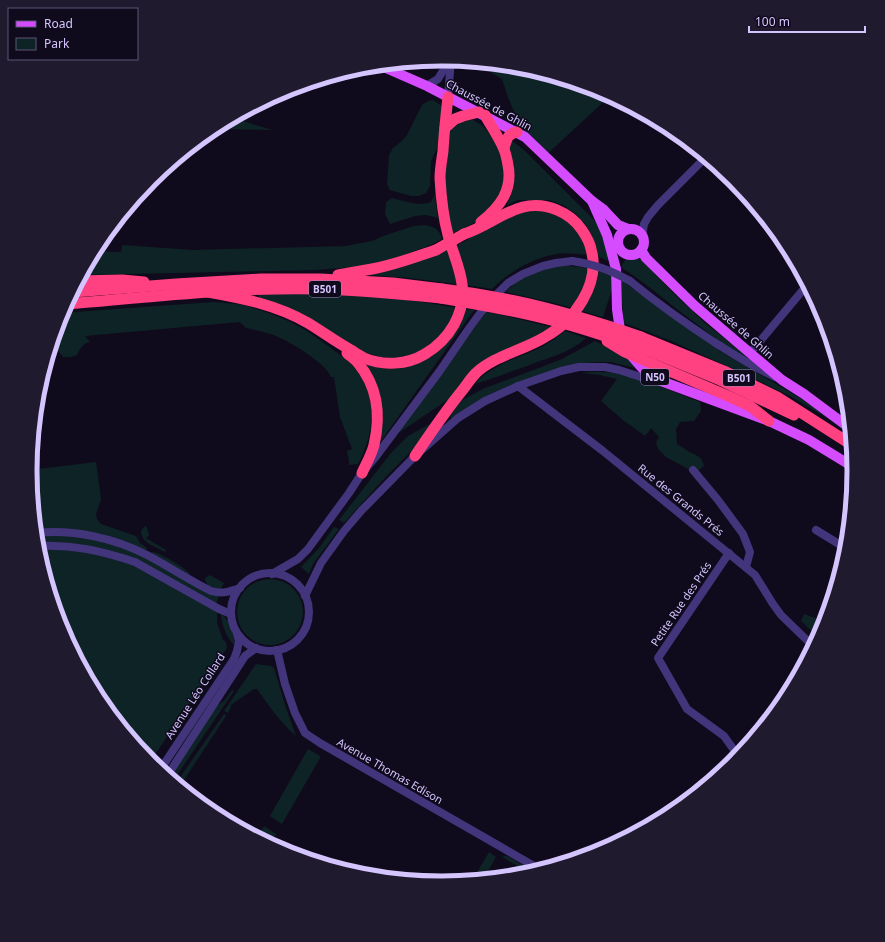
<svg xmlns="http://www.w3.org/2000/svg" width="885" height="942" viewBox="0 0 885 942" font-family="'Noto Sans',sans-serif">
<rect width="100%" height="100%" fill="#100b1c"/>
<g fill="#0e2325">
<polygon points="451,59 478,62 474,65 451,69"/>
<polygon points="486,63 523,66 601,90 611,95 545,156 527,139 509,100 502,79 492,73"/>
<polygon points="433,100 442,106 438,146 431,161 430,186 426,193 419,196 411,196 390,190 387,184 389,155 393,148 402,141 407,135 422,105 428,101"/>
<polygon points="233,118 272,130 219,129 219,125"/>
<polygon points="466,119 473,120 483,126 496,143 501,152 505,175 503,190 496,203 478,221 453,233 446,215 445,179 450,132 453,126"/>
<path d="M 511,140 L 524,150 L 595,221 L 603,233 L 611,262 L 599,257 L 592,236 L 587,226 L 576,214 L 563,205 L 549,200 L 518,200 L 507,205 C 509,198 513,191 514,184 C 516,171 512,157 509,145 Z"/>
<path d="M 435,194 L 436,206 L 438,218 L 426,215 L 415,216 L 390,224 L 385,214 L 386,202 L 392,198 C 404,201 420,207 431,202 Z"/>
<path d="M 540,208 L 564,217 L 579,231 L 589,255 C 578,254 567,252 557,254 C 532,258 509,272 492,289 L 467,285 L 455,246 L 467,240 L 471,236 L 507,216 Z"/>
<path d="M 424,225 C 434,227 439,228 442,239 L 433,244 L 409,253 L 382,262 L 355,267 L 314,270 L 82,275 L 94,251 L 121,252 L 122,245 L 193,250 L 346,246 L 372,241 L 383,236 L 414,226 Z"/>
<polygon points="447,250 454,270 457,284 409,278 369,275"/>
<path d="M 626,258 L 641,259 L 668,288 L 705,323 L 747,356 L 745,358 C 727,346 708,333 690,319 C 667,302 646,283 621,267 Z"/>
<polygon points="560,265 590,268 589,279 573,308 554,303 506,292 516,282 530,274"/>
<polygon points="599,270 611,275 612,289 603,317 582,311 596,284"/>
<polygon points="621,280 720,351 815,407 841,426 790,396 736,370 669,340 624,323 622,301"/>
<polygon points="306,293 368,295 422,302 457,308 453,319 437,341 413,355 395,358 380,357 364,352 259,297 259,294"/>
<path d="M 214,302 C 223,303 233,303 242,305 C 258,309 281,317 296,325 C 310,332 323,342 336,352 C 345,358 354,366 360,375 C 378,403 373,436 358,464 L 349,465 L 349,461 L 347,451 L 352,449 L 340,417 L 334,377 L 331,377 C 327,364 289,341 276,336 C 266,332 256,330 246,328 L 240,322 L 85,336 L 90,342 C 83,343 80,349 77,355 L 71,357 L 63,357 L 52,343 L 61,313 Z"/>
<polygon points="464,309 474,310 381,441 378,441 365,367 367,364 425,360 438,352 450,340"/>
<polygon points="486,312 510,317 555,328 494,357 449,399 397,434"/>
<path d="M 565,331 L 586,338 C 570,353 547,358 527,366 C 509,372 493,379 474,384 L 485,374 L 504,363 L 540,348 L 553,340 Z"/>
<polygon points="595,341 629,359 636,368 610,362 597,362 577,364 513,384 491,394 470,406 452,418 449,416 460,401 485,388 560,360"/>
<path d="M 591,372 C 600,372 610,372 619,374 C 647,380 674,392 700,402 L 701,411 L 694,421 L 680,422 L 676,429 L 677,444 C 681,446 685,449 689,452 C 698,456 701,456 704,466 L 699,470 L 692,471 L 666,457 L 658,449 L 656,442 L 659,437 L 651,428 L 645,436 L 623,420 L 601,401 L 617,379 L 600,375 L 581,373 Z"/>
<polygon points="435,421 422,440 380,483 344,523 339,520 391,453 408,436"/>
<polygon points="96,462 101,499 96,514 97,519 101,524 136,536 140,543 147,548 146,550 140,549 126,544 36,531 30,470"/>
<path d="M 146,525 L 149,535 L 146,538 L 166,550 L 165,552 C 156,547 141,543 141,531 Z"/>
<polygon points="334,527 339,529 313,564 309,574 301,567 320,547"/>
<polygon points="58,535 87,538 133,551 219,595 216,605 139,562 37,544 36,536"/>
<polygon points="38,549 83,550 135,564 217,610 217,623 223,640 226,642 227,648 150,762 99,700 61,629"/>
<path d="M 153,552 C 162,554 184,567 190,574 L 189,576 L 149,553 Z"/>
<polygon points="210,575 224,583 220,590 208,586 205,580 205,578"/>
<circle cx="270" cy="612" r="33"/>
<path d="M 221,614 C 229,618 235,638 235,646 C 226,637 222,626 221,614 Z"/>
<polygon points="804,614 826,622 824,629 819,638 801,621"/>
<path d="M 256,664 L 271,666 L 274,668 L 286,708 L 296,736 C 280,722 269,706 257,689 L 254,689 L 231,705 L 231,707 L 228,713 L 224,711 Z"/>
<polygon points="232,690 234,691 173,781 168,777 215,707 224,701"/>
<polygon points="224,714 226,715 226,716 180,786 176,783"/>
<polygon points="308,749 320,756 320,758 282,824 270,816"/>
<polygon points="264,826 276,834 270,844 257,837"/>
<polygon points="489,852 496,857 483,880 472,881"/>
<polygon points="505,856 507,856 534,872 530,873 502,857"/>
</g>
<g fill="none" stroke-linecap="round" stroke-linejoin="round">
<g stroke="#42357b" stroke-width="8">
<polyline points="427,86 428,85 438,79 450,59"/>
<polyline points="448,97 451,59"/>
<polyline points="642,236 644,224 648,217 658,205 706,157"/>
<path d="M 630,281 C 657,303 685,323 714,342 C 735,355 753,367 775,377"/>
<polyline points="750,353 808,284"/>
<polyline points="518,386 603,451 755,575 773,604 781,615 814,647"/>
<polyline points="693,470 718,500 743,534 750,552 746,567"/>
<polyline points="816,530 847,549"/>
<path d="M 36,533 C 73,529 114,538 147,555 C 168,566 189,580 211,591 C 222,594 229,592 240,588"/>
<path d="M 37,546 C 73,544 102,551 135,562 L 219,609 L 231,614"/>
<polyline points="729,553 658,658 687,709 724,736 739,757"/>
<circle cx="270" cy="612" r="39"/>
<polyline points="272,574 291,563 298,559 308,549 349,493 362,473 374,459 439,372 470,327 481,312 497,294 508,283 523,274 543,266 556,263 572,261"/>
<polyline points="305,596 321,563 344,531 362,510 415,456 458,418 485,401 518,386 561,371 579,367 605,367 619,370 647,379 659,381"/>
<polyline points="277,650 285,684 295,713 305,733 320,743 541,870"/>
<polyline points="160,770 234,659 237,651 239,641 237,634"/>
<polyline points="167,776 245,656 256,648"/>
</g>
<g stroke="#d54cff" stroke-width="10">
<polyline points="379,65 427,86 525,137 592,201 603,209 618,225 628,229"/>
<polyline points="592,201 607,235 616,269 617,309 621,337"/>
<circle cx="631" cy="242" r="13"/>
<polyline points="641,250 646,258 695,306 750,353 782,380 804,394 851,429"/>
<polyline points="629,353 642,368 661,381 769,421 809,440 855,468"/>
</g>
<g stroke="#ff4081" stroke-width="11">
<polyline points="445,128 455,119 463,116 479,112"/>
<path d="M 504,148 C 507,139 507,134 517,132"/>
<path d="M 481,222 C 500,207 513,190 508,165 C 507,159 506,153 503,147 C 498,136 491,126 485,115"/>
<path d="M 338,275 C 349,273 361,271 372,269 C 394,265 415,257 436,250"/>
<polyline points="79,281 122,280 144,282"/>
<polyline points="73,292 176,284 261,279 320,279 393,283 442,289"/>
<path d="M 208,292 C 242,298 277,305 308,323 C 323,332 336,342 351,350 C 355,353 360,356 364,358 C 383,366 407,365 425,354 C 449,340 466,313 462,284 C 460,267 452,251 448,235 C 443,216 441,197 440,178 C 440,169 442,159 443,151 C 444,133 446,115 448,97"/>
<path d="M 66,304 C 150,297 235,287 320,289 C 361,290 401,294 441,298"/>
<polyline points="641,337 724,371 777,397 852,445"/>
<polyline points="647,350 720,380 794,415"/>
<path d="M 347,353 C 350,356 355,359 358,363 C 378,387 381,415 374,445 C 372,454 366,464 362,473"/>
<polyline points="653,364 728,396 750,406 769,421"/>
<path d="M 415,456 C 430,434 444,413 461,392 C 466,386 470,379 476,373 C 494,356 524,350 545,337 C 574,321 601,284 591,249 C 590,243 586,236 582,230 C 576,221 567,214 557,210 C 520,194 496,224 464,234"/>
</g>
<path stroke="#42357b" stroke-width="8" d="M 572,261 C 594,264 610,270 630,281"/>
<g stroke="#ff4081" stroke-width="11">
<polyline points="436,250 464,234"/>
<path d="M 442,289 C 467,292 491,296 515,301 C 558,310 600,323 641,337"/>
<path d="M 441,298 C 477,304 512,310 547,319 C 580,327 614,339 647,350"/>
<polyline points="607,341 625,352 653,364"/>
</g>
</g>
<g text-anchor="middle" stroke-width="3" stroke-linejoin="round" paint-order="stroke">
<g fill="#100b1c" stroke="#998dbb" stroke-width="1">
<rect x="309" y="281" width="32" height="16" rx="3"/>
<rect x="641" y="369" width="28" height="16" rx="3"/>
<rect x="723" y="370" width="32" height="16" rx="3"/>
</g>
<g font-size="10" font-weight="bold" fill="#d4c5ff">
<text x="325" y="293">B501</text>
<text x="655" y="381">N50</text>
<text x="739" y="382">B501</text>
</g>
<g font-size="11" fill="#d4c5ff" stroke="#100b1c">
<text transform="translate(489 105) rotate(28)" y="4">Chaussée de Ghlin</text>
<text transform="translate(736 325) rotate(41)" y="4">Chaussée de Ghlin</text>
<text transform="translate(681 500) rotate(39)" y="4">Rue des Grands Prés</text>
<text transform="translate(681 604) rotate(-56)" y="4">Petite Rue des Prés</text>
<text transform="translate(195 696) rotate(-57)" y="4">Avenue Léo Collard</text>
<text transform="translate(390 771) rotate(30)" y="4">Avenue Thomas Edison</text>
</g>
</g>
<path d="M0 0H885V942H0ZM37 471a405 405 0 1 1 810 0a405 405 0 1 1-810 0Z" fill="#201a2e" fill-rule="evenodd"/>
<path fill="none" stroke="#d4c5ff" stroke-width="5" d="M37 471a405 405 0 1 1 810 0a405 405 0 1 1-810 0Z"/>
<rect x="8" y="8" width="130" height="52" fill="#100b1c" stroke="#5e5577"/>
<rect x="16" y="21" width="20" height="6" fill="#d54cff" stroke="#5e5577"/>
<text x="44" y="28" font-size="12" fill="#d4c5ff">Road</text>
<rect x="16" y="38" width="20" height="12" fill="#0e2325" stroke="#5e5577"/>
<text x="44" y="48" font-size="12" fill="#d4c5ff">Park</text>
<path d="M749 26v6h116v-6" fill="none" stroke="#d4c5ff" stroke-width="2"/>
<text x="755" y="26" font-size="12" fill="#d4c5ff" stroke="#100b1c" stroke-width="3" paint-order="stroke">100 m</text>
</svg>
